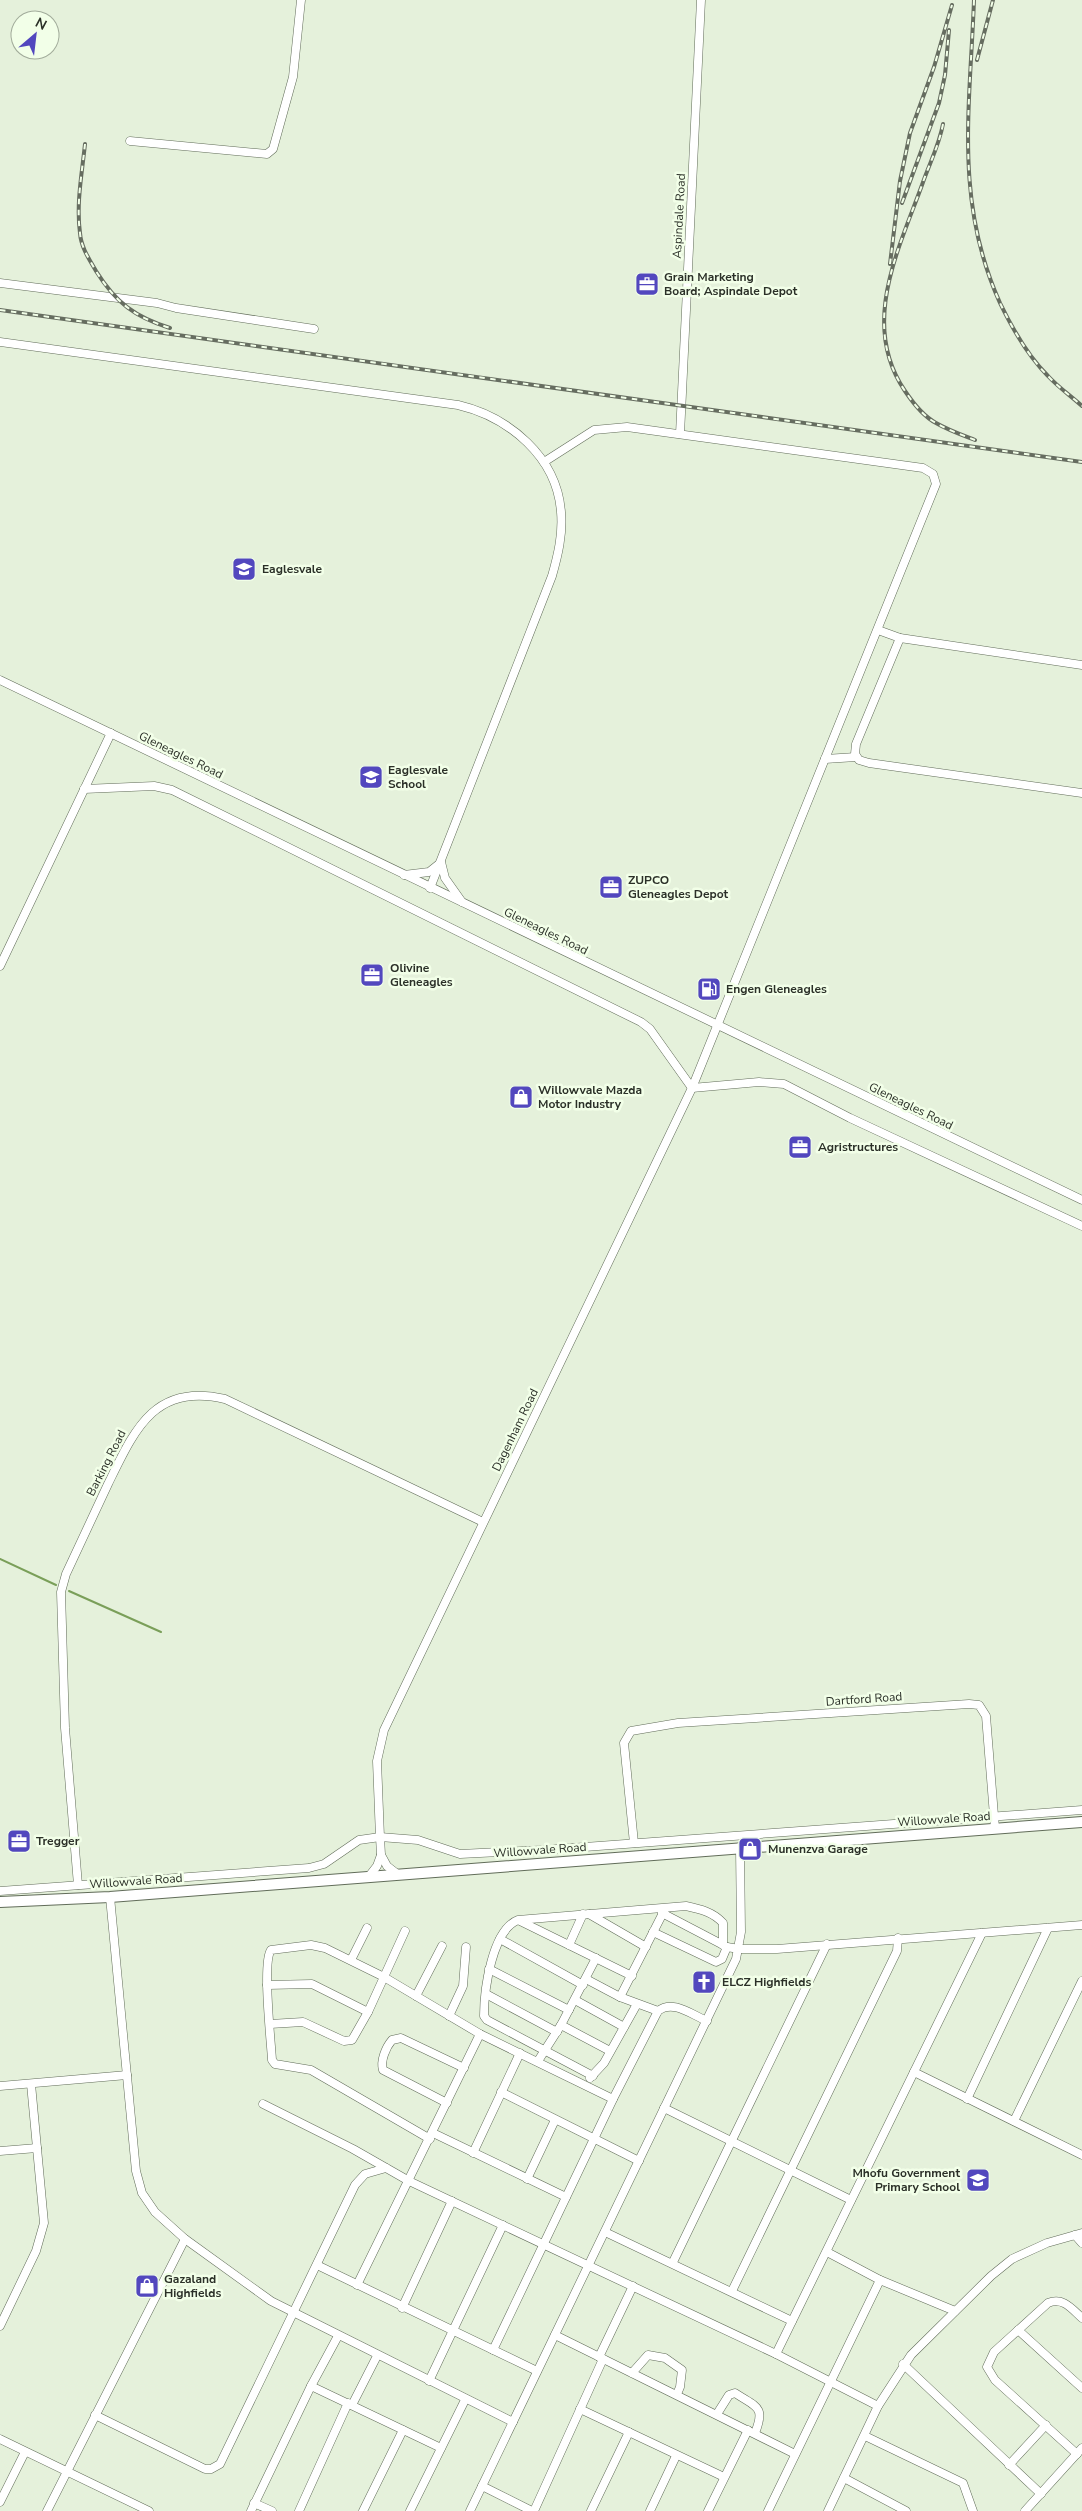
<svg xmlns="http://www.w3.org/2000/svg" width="1082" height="2511" viewBox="0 0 1082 2511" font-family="'Nunito Sans',sans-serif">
<rect width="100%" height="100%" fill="#e5f1db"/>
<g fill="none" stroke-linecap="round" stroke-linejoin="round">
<g stroke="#7a9f59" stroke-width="2">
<polyline points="0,1559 56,1585"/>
<polyline points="69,1591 161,1632"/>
</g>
<g stroke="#616c59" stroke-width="9">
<g id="minor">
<polyline points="130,141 267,154 273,149 293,77 301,0"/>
<polyline points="0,283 157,303 176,308 314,329"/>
<path d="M 0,342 L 458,405 C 509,417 557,457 561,512 C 563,534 558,555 552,576 L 430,888"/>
<polyline points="680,434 701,0"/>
<polyline points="878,630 900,638 1082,665"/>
<polyline points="900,638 856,744 855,754 859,760 869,763 1082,793"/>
<polyline points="0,680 1082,1200"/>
<polyline points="825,759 856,757"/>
<polyline points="84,789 154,786 172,790 641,1022 650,1029 692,1088 759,1082 784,1084 850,1118 1082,1226"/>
<polyline points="441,862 445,878 462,902"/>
<polyline points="404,875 429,872 439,864"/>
<polyline points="0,966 111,733"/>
<polyline points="634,1843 624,1743 631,1731 678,1723 969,1704 979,1705 986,1716 995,1828"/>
<polyline points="396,1873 387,1866 381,1855 380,1837 377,1761 384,1730 692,1088 936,484 933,474 923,468 627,427 594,430 544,462"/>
<polyline points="370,1875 377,1866 381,1855"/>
<path d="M 78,1885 L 65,1728 L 61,1592 L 66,1574 C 80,1544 94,1514 108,1484 C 134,1431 154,1382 225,1399 L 483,1522"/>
<polyline points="0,1891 309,1868 324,1864 359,1840 380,1837 418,1840 460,1854 544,1850 1082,1810"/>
<polyline points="110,1897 136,2171 142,2193 155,2212 185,2239 271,2301 513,2422"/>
<polyline points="662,1913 727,1947 739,1949 777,1949 1082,1925"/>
<polyline points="589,1914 646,1947"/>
<polyline points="520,1921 632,1976"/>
<polyline points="653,1932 716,1962 722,1959 727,1947"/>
<polyline points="500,1939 583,1985"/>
<polyline points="569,1945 583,1914"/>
<polyline points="351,1960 367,1928"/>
<polyline points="489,1969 569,2010"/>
<polyline points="586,1979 620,1997 658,2011"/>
<polyline points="267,1985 312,1984 368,2012"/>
<polyline points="486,1994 557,2032"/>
<polyline points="416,1996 442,1946"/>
<polyline points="620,1997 665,1909"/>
<polyline points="575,2000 624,2027"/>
<polyline points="449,2016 463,1986 466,1947"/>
<polyline points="270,2024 303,2022 344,2041 352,2040 368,2012 405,1931"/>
<polyline points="561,2025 610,2051"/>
<polyline points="538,2061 561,2025 596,1958"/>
<polyline points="914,2072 1082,2155"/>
<path d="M 593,2076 L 487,2020 L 484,2016 C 484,1990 492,1930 518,1920 L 686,1906 C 700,1909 713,1912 723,1923 L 723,1945"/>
<polyline points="590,2078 604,2063 637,2004"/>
<polyline points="0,2086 127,2075"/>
<polyline points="501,2092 639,2161"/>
<polyline points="967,2099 1048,1928"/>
<path d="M 447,2103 L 383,2070 C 380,2061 386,2047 392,2040 L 401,2038 L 464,2068"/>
<polyline points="263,2104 353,2149 409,2181 776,2354 878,2406"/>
<polyline points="664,2108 851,2200"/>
<polyline points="1014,2121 1082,1981"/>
<polyline points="433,2133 566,2197"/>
<path d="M 430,2139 L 311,2070 L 275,2064 L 272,2060 C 271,2041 262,1962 271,1950 L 311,1945 L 325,1948 L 384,1977 L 480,2034 L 613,2099"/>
<polyline points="0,2151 37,2148"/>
<polyline points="473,2153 520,2053"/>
<polyline points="527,2179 555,2120"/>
<polyline points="605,2232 792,2321"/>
<polyline points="1075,2235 1082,2243"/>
<polyline points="827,2252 880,2280 955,2311"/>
<polyline points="673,2262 827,1944"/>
<polyline points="317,2265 537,2371"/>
<polyline points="357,2285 480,2034"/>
<polyline points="732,2291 897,1951 898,1938"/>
<polyline points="402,2308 452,2201"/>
<polyline points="0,2326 36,2251 44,2223 31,2084"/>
<polyline points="1018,2330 1082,2388"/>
<polyline points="555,2335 795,2454"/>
<path d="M 493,2350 L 613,2099 L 658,2011 C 673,1999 692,2015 707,2021"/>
<polyline points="776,2354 982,1933"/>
<polyline points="599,2357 633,2286"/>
<polyline points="903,2364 1041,2494"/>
<polyline points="632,2373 648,2355 665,2358 682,2370 680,2387 677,2394"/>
<polyline points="429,2381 503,2225"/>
<polyline points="311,2386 441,2448"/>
<polyline points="352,2405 377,2356"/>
<polyline points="580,2409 724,2477"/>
<path d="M 717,2414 L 729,2395 L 735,2393 C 756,2407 766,2406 755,2433"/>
<polyline points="95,2415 205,2469 211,2469 220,2464 355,2185 365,2174 386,2168"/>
<polyline points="865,2436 963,2483 973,2511"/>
<polyline points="0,2439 149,2511"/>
<path d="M 1077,2454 L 995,2380 L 987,2367 L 994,2352 L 1048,2303 C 1063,2297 1071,2308 1082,2318"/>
<polyline points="1009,2465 1046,2425"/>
<polyline points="844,2478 906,2511"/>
<polyline points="482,2486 532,2511"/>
<polyline points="0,2502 25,2452"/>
<polyline points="254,2503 272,2511"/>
<polyline points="47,2511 185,2239"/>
<polyline points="251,2511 311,2386 338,2336"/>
<polyline points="299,2511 348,2403"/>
<polyline points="363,2511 403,2430"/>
<polyline points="410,2511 465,2400"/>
<polyline points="470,2511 736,1959 741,1932 740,1847"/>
<polyline points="534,2511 603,2359"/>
<polyline points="591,2511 629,2432"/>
<polyline points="650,2511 676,2456"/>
<polyline points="708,2511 748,2430"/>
<polyline points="768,2511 880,2280"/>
<polyline points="828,2511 878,2406 911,2355 991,2276 1012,2259 1047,2243 1082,2233"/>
<polyline points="1025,2511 1082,2448"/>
</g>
</g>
<g stroke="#616c59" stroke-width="12">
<polyline id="major" points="0,1902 110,1897 1082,1822"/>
</g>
<use href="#minor" stroke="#fff" stroke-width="8"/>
<use href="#major" stroke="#fff" stroke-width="10"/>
<g stroke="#666d60" stroke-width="4">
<g id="rail">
<path d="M 974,0 C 970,108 954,201 1000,303 C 1012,328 1028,356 1048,376 C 1058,387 1071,396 1082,406"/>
<polyline points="977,60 993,0"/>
<path d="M 943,124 C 939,146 929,164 922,185 C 898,251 860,325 905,391 C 913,403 923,416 936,423 C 948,430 962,435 975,440"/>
<path d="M 85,144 C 82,173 76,204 80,233 C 81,247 89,259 96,271 C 116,303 135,317 170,328"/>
<polyline points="902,203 939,103 945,75 949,30"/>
<polyline points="890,264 900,181 910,133 934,67 952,5"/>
<polyline points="0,310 1082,462"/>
</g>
</g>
<use href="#rail" stroke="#f2ffe8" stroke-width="2" stroke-dasharray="5.5" stroke-linecap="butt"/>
</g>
<defs>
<g id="office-square" transform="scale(1.25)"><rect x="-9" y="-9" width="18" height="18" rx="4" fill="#5247be" stroke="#f2ffe8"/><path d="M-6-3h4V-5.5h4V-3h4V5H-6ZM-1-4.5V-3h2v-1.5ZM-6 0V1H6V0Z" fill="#fff"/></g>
<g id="school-square" transform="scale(1.25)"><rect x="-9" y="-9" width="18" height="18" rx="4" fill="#5247be" stroke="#f2ffe8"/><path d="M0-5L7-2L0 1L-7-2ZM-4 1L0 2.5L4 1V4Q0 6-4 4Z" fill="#fff"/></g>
<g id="fuel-square" transform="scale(1.25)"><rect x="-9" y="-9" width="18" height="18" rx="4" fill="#5247be" stroke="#f2ffe8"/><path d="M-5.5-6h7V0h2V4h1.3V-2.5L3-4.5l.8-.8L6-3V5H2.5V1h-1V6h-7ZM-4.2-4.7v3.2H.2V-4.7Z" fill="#fff"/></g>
<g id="shop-square" transform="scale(1.25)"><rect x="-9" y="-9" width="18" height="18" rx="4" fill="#5247be" stroke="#f2ffe8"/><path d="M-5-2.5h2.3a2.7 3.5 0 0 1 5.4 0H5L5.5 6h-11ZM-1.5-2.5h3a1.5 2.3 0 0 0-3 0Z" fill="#fff"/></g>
<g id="church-square" transform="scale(1.25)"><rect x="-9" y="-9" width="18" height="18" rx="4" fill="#5247be" stroke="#f2ffe8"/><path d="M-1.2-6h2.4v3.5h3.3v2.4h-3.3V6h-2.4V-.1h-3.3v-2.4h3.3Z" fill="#fff"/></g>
</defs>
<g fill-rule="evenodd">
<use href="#office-square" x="647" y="284"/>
<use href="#school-square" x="244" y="569"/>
<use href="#school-square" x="371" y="777"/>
<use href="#office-square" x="611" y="887"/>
<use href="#office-square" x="372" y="975"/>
<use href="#fuel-square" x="709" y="989"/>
<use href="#shop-square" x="521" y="1097"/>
<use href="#office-square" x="800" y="1147"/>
<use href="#office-square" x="19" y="1841"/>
<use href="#shop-square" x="750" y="1849"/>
<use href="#church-square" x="704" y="1982"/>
<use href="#school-square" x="978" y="2180"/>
<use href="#shop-square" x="147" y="2286"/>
</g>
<g text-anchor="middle" stroke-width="5" stroke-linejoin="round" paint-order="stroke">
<g font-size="12" fill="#2b3028" stroke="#f2ffe8">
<text transform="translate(679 216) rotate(-87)" y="4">Aspindale Road</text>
<text transform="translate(181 755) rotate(26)" y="4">Gleneagles Road</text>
<text transform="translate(546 931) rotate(26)" y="4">Gleneagles Road</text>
<text transform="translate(911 1106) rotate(26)" y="4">Gleneagles Road</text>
<text transform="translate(515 1430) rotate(-64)" y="4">Dagenham Road</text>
<text transform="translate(106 1463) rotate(-63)" y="4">Barking Road</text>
<text transform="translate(864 1699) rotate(-4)" y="4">Dartford Road</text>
<text transform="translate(944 1819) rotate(-4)" y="4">Willowvale Road</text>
<text transform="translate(540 1850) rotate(-4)" y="4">Willowvale Road</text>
<text transform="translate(136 1881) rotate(-4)" y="4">Willowvale Road</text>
</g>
<g font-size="12" font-weight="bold" fill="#2b3028" stroke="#f2ffe8" text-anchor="start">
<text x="664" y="281">Grain Marketing<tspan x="664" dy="14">Board; Aspindale Depot</tspan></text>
<text x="262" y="573">Eaglesvale</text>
<text x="388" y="774">Eaglesvale<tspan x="388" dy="14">School</tspan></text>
<text x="628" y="884">ZUPCO<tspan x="628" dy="14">Gleneagles Depot</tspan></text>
<text x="390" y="972">Olivine<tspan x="390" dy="14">Gleneagles</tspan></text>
<text x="726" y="993">Engen Gleneagles</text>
<text x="538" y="1094">Willowvale Mazda<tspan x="538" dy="14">Motor Industry</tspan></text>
<text x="818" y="1151">Agristructures</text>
<text x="36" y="1845">Tregger</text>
<text x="768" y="1853">Munenzva Garage</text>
<text x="722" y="1986">ELCZ Highfields</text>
<text x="960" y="2177" text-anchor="end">Mhofu Government<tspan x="960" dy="14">Primary School</tspan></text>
<text x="164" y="2283">Gazaland<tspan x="164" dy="14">Highfields</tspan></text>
</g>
</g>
<g transform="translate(35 35) rotate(28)"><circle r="24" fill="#f2ffe8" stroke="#a2ac9b"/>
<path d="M0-4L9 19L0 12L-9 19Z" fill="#5247be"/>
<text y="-8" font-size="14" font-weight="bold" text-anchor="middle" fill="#2b3028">N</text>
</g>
</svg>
